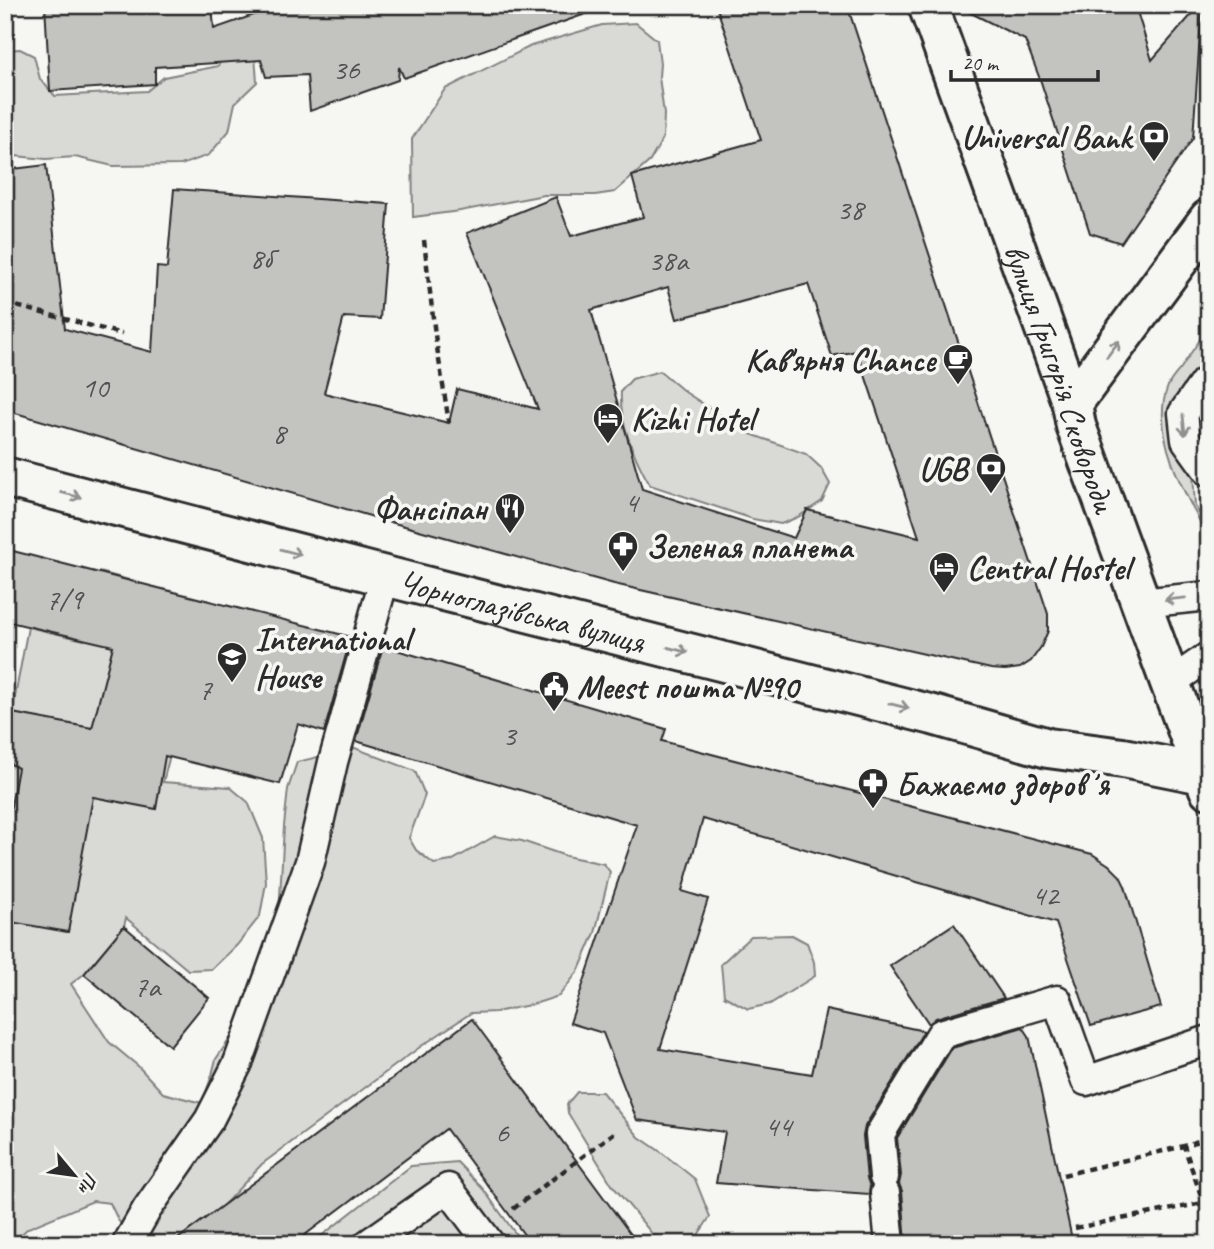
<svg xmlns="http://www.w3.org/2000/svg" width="1214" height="1249" viewBox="0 0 1214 1249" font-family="Caveat,sans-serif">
<rect width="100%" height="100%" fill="#f6f6f2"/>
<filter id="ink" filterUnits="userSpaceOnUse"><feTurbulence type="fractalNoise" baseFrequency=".0143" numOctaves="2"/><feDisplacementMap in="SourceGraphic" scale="14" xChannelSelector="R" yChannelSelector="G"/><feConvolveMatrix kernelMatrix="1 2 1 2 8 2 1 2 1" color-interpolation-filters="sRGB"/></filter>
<g filter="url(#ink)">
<g fill="#d9d9d5" stroke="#828280" stroke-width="2">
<polygon points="636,23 657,40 660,64 659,77 664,114 663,138 650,161 615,192 595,195 544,195 460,211 413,217 412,139 445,89 531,46 602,25"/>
<polygon points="227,48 255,55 257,82 235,103 229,131 209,155 181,165 113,166 75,157 46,159 5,155 5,50 20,49 34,56 40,79 55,96 147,91 164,77 218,66"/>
<path d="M 1209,327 L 1209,368 L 1174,433 L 1193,474 L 1195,506 L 1209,529 L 1209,538 C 1186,497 1149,433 1168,386 C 1171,379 1177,373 1181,368 C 1190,354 1199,341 1209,327 Z"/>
<path d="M 660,371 L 685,392 L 748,433 L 806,454 L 821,468 L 830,484 L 822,501 L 798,517 L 781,524 L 753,519 L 650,485 C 634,457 619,423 621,391 L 632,379 Z"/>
<polygon points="100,572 129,580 109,663 179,720 163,782 230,787 248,802 263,838 266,883 260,916 237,945 212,969 188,970 126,918 124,926 84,974 71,984 109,1042 138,1066 163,1093 202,1103 212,1075 216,1059 240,1024 279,915 284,826 288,789 297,762 355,748 415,771 425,795 409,838 416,850 434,864 451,861 495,836 522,841 566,856 604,864 610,872 595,933 579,970 559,996 534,1004 496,1012 471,1013 420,1047 262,1164 187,1244 136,1244 118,1220 110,1203 93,1201 28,1228 11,1244 5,1244 5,712 12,713 28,627 84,640"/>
<polygon points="792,935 807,943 814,962 815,976 770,1004 748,1009 724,996 721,964 751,936"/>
<polygon points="577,1092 602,1092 639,1137 661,1152 695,1179 710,1217 692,1244 676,1244 653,1235 612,1185 568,1113 567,1104"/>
<polygon points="457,1162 483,1189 523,1244 311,1244 411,1166"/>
</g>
<g fill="#c3c3c0" stroke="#2b2b2b" stroke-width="2" fill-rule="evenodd">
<polygon points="45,5 212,5 214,29 282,5 593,5 594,11 404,78 399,67 398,80 310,111 307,75 266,77 261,60 155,67 155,84 50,91"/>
<path d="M 716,5 L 847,5 L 1048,614 L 1048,631 L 1041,647 L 1031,661 L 1020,668 L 1005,670 L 991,669 L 614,584 L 401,525 L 5,410 L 5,170 L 46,165 L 65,329 L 152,352 L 157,267 L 167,268 L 174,189 L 389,204 L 380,319 L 344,317 L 324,393 L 449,423 L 457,389 L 538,409 L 467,233 L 556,197 L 571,236 L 643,217 L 632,176 L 761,140 ZM 808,284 L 832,356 L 857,351 L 919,537 L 807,510 L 794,538 L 642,489 L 591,310 L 668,287 L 677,319 Z"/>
<polygon points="955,5 1135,5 1152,60 1200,5 1202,5 1193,138 1121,243 1090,233 1041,82 1025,40"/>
<polygon points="5,549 351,637 324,732 298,724 280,784 165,756 156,809 93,797 68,932 5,921 5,839 18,768 5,761 5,746 12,713 92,728 113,646 5,621"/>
<polygon points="383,646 666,729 662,741 1092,854 1109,865 1120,876 1125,886 1161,1007 1091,1026 1056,923 703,819 682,891 708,899 660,1049 812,1074 826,1010 924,1031 865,1126 863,1136 867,1179 870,1186 869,1194 716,1183 725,1132 637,1120 603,1033 570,1023 637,825 356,741"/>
<polygon points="954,924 1004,998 936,1018 929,1024 890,966"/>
<polygon points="124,926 209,998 170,1046 84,974"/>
<polygon points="472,1019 638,1244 531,1244 446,1129 293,1244 171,1244"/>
<polygon points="1023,1027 1029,1036 1073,1244 906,1244 902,1191 899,1184 901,1175 897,1138 952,1048"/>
</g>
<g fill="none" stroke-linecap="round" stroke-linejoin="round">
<g stroke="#2b2b2b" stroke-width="33">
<g id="lane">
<polyline points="1209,380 1204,383 1183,413 1186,440 1209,472"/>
<polyline points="1141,603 1209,596"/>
<polyline points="1170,683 1209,656"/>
<polyline points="884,1177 880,1134 941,1034 1057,1000 1086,1081 1209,1040"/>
<polyline points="885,1193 890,1244"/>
<polyline points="127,1244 147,1209 209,1120 238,1063 310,862 333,762 385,576"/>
<polyline points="368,1244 448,1188 490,1244"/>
</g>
</g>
<g stroke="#2b2b2b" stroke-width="44">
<g id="secondary">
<path id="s1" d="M 928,5 L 1072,404 L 1076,426 L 1209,789"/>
<polyline points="1072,404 1209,219"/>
<path id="s2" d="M 5,477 L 385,576 L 933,715 L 1048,748 L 1123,758 L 1203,774"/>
</g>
</g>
<g stroke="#2b2b2b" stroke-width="4.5" stroke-dasharray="7 5" stroke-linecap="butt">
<polyline points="424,240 435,335 449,423"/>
<polyline points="5,303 122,334"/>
<polyline points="1209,1137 1184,1146 1209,1219"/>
<polyline points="1063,1175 1184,1146"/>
<polyline points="513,1209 614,1133"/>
<polyline points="1075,1228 1203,1203"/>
</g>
<use href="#lane" stroke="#f6f6f2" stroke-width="28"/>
<use href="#secondary" stroke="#f6f6f2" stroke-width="38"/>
</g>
<defs><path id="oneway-shaft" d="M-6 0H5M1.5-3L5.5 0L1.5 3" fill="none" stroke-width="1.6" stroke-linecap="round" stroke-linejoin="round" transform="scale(1.75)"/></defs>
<g stroke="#90908e">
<use href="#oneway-shaft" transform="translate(1113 349) rotate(-53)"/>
<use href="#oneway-shaft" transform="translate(1184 425) rotate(84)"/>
<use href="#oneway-shaft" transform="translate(71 495) rotate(15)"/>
<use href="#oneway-shaft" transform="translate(291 552) rotate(15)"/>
<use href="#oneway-shaft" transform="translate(1175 599) rotate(174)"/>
<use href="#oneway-shaft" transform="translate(678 650) rotate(14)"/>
<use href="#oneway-shaft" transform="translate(899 706) rotate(14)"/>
</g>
</g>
<defs>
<g id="bank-pin" transform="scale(1.575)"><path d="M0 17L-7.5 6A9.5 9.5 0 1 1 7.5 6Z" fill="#2b2b2b" stroke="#f6f6f2"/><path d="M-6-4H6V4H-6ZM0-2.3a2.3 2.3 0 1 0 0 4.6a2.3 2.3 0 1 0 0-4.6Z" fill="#fff"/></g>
<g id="cafe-pin" transform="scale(1.575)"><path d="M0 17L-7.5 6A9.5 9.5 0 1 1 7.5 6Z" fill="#2b2b2b" stroke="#f6f6f2"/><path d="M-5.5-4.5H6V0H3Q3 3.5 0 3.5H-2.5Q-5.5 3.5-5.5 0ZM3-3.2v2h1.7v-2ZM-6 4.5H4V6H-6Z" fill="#fff"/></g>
<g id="hotel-pin" transform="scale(1.575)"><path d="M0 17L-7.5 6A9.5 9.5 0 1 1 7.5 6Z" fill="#2b2b2b" stroke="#f6f6f2"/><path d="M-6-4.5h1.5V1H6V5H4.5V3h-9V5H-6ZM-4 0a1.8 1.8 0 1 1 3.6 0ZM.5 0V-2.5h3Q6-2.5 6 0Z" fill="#fff"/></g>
<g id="restaurant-pin" transform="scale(1.575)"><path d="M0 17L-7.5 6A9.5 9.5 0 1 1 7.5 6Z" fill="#2b2b2b" stroke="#f6f6f2"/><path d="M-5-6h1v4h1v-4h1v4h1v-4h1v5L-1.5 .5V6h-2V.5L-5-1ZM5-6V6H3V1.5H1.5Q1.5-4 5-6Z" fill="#fff"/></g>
<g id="pharmacy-pin" transform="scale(1.575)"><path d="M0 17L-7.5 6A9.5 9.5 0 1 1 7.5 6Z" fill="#2b2b2b" stroke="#f6f6f2"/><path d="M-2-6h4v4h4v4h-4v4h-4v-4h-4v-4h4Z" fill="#fff"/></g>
<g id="school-pin" transform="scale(1.575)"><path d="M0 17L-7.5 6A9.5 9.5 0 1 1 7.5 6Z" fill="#2b2b2b" stroke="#f6f6f2"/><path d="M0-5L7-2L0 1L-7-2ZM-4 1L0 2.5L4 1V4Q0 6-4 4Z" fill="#fff"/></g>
<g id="civic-pin" transform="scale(1.575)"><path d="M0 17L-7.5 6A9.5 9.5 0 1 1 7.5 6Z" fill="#2b2b2b" stroke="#f6f6f2"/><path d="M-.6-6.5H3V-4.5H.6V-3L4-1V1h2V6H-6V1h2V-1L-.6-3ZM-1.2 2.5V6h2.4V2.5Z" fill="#fff"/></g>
</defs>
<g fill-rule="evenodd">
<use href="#bank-pin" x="1154" y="136"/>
<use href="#cafe-pin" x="958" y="359"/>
<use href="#hotel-pin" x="608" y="418"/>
<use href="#bank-pin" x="991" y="468"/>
<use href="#restaurant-pin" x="510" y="508"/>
<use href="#pharmacy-pin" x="623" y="546"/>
<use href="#hotel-pin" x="944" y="567"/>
<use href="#school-pin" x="232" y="657"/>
<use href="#civic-pin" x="554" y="686"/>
<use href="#pharmacy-pin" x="873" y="783"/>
</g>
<g text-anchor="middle" stroke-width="7" stroke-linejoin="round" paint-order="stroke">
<g font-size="30" fill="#515150">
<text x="346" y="79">36</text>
<text x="850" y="219">38</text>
<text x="261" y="268">8б</text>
<text x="668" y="270">38а</text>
<text x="95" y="397">10</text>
<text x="279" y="443">8</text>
<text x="631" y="512">4</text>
<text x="64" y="609">7/9</text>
<text x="205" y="699">7</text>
<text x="509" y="745">3</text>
<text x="1045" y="905">42</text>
<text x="147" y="996">7а</text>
<text x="778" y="1136">44</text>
<text x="502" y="1142">6</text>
</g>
<g font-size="33" font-weight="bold" fill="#2b2b2b" stroke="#f6f6f2" text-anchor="start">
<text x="1131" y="148" text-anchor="end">Universal Bank</text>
<text x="935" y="371" text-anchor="end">Кав'ярня Chance</text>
<text x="631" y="430">Kizhi Hotel</text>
<text x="968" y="480" text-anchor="end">UGB</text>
<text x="487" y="520" text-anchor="end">Фансіпан</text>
<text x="646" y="558">Зеленая планета</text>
<text x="967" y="579">Central Hostel</text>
<text x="255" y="650">International<tspan x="255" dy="38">House</tspan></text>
<text x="577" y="698">Meest пошта №90</text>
<text x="896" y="795">Бажаємо здоровʼя</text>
</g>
<g font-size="33" fill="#2b2b2b" stroke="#f6f6f2">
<text dy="12" stroke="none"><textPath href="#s1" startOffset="396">вулиця Григорія Сковороди</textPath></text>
<text dy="12" stroke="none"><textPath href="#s2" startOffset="534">Чорноглазівська вулиця</textPath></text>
</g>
</g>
<rect width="1214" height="1249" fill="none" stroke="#f6f6f2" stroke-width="28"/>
<rect x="14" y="14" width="1186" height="1221" fill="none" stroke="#2b2b2b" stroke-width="2.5" filter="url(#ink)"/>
<g transform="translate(74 1175) rotate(119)" stroke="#f6f6f2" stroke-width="5" paint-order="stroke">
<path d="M0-5L12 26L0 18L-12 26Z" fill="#2b2b2b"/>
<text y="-10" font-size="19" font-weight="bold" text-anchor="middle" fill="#2b2b2b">Пн</text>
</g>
<path d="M951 70v10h147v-10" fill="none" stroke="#2b2b2b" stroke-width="3.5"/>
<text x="962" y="70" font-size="21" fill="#2b2b2b" stroke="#f6f6f2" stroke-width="5" paint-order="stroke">20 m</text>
</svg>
